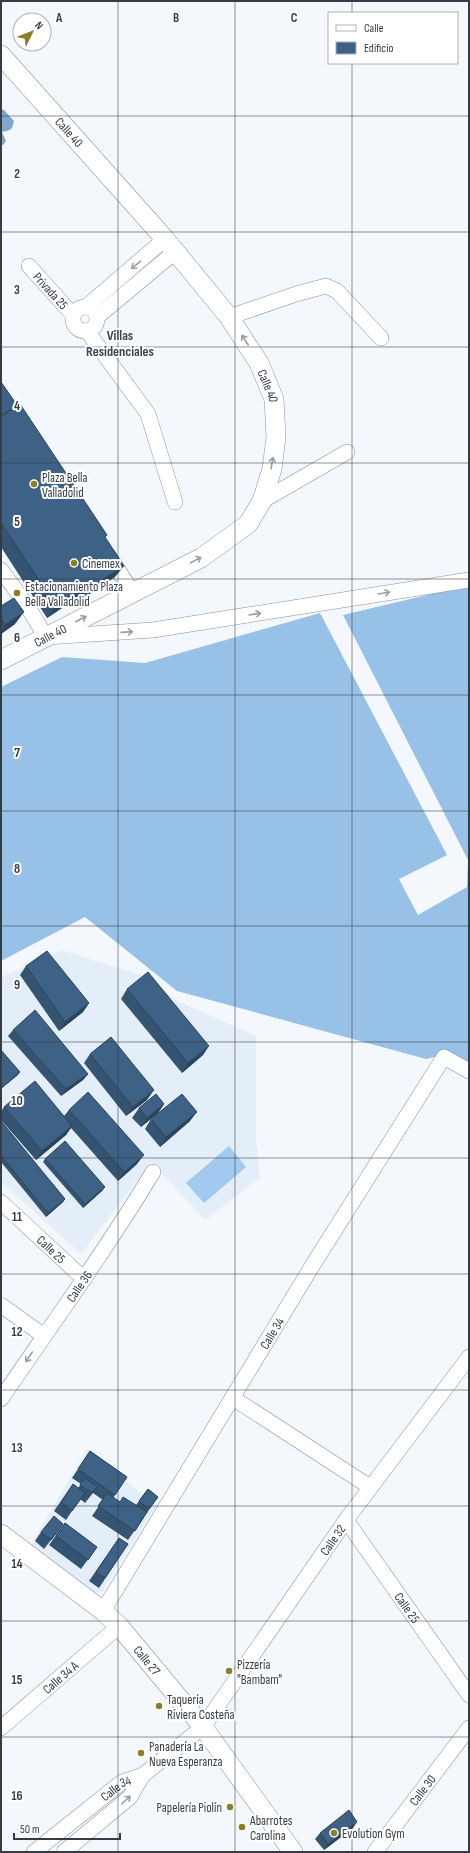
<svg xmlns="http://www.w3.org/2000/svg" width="470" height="1853" viewBox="0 0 470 1853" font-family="'Sofia Sans Condensed',sans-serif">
<rect width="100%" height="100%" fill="#f4f8fc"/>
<g fill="#e4eef8">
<polygon points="62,950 143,976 178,1001 256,1036 256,1137 260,1178 205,1220 151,1162 81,1254 1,1182 1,977"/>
<polygon points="87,1449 156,1506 102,1592 93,1593 31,1545"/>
</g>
<polygon fill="#a2caf0" points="229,1146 246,1167 204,1203 186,1183"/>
<polygon fill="#98c1e8" points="469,585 469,1068 443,1055 426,1059 177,991 85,917 1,961 1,687 62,657 145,663 320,613 447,855 399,879 418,915 467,887 468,860 343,615"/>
<path fill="#80a7ce" d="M 1,109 L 4,110 L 14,121 C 12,130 11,130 2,132 L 6,141 L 3,145 L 1,145 Z"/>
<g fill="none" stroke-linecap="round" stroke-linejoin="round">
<g stroke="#8193a5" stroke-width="16">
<g id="minor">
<path id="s1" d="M 29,266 L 73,315"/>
<circle cx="85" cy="319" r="12"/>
<polyline points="86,307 165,239"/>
<polyline points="97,317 176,251"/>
<polyline points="229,317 296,294 326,286 337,291 381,338"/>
<polyline points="87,331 148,414 175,502"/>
<polyline points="262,501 347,452"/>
<polyline points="108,555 133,593"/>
<polyline points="1,570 26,604 46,637 153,630 469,580"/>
<path id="s2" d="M 1,1202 L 84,1279"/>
<polyline points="1,1305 44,1336"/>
<polyline points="233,1398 370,1487"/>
<path id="s3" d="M 1,1399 C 52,1324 106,1250 153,1172"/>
<path id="s4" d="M 346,1520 L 469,1695"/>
<path id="s5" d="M 103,1611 L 314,1263 L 444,1057 L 469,1071"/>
<path id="s6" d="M 1,1728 L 119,1626"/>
<path id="s7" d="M 34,1852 L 122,1782 L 143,1775 L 203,1727 L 346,1520 L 469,1357"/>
<polyline points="64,1852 130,1797 143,1775"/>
<path id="s8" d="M 375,1852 L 469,1728"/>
</g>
</g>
<g stroke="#8193a5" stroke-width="20">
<g id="major">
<path id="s9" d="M 1,55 L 165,239 L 229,317 L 259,363 L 274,399 L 276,437 L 272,469 L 262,501 L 248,524 L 201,558 L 1,660"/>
<path id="s10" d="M 1,1534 L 103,1611 L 119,1626 L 203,1727 L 293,1852"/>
</g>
</g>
<use href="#minor" stroke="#fff" stroke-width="15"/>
<use href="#major" stroke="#fff" stroke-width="19"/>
</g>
<g fill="#345472">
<polygon points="1,382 105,538 115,577 85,597 83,594 47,618 1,547"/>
<polygon points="1,606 15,624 1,634"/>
<polygon points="26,966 89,1003 83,1012 59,1031 20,975"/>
<polygon points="127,989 203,1055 182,1073 121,999"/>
<polygon points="13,1030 88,1074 83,1080 61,1096 8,1036"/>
<polygon points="90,1054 147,1100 126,1116 84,1063"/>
<polygon points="164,1104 158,1113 141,1127 132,1118 139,1108"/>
<polygon points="4,1107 64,1116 69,1110 137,1164 118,1181 71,1128 66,1135 36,1160 1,1120 1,1112"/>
<polygon points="151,1119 190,1121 160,1147 145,1129"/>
<polygon points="1,1121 65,1199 63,1202 46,1217 1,1162"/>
<polygon points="45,1159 103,1190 83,1208 43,1162"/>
<polygon points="90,1451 127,1477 113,1498 120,1502 136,1505 148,1489 158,1497 128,1540 92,1516 103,1500 93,1493 85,1503 80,1499 66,1520 54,1511 73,1484 78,1488 81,1484 72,1478"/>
<polygon points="65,1523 97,1547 81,1569 49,1545"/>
<polygon points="63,1524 44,1549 35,1541 41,1532"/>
<polygon points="119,1538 128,1544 99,1588 89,1581"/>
<polygon points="353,1828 324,1850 315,1839 320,1833"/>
</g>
<g fill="#2b455d">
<polygon points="124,566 115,577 85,597 94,585"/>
<polygon points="92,582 83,594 47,618 56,606"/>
<polygon points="24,612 15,624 1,634 1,631 5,625"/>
<polygon points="89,1003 83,1012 59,1031 65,1022"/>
<polygon points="209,1046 203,1055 182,1073 188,1063"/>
<polygon points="20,1072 18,1075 1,1089 1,1088"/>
<polygon points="88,1074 83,1080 61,1096 66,1089"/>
<polygon points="154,1090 147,1100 126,1116 133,1107"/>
<polygon points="164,1104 158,1113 141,1127 147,1118"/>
<polygon points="197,1112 190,1121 160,1147 166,1137"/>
<polygon points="72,1126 66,1135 36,1160 42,1151"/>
<polygon points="144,1155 137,1164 118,1181 124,1172"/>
<polygon points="105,1187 103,1190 83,1208 85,1204"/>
<polygon points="65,1199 63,1202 46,1217 48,1213"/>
<polygon points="63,1524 57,1533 44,1549 51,1540"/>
<polygon points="357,1822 353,1828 324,1850 328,1844"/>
</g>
<g fill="#3d6285" stroke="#2b455d">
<polygon points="1,382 17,405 1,416"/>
<polygon points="20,404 107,535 105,537 124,566 94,585 92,582 56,606 1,523 1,416"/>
<polygon points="14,598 24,612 5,625 1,618 1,606"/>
<polygon points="47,951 89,1003 65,1022 26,966"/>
<polygon points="148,972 209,1046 188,1063 127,989"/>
<polygon points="35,1010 88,1074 66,1089 13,1030"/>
<polygon points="111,1037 154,1090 133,1107 90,1054"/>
<polygon points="1,1050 20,1072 1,1088"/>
<polygon points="35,1081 72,1126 42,1151 4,1107"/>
<polygon points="88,1092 144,1155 124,1172 69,1110"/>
<polygon points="156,1094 164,1104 147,1118 139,1108"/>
<polygon points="182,1094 197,1112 166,1137 151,1119"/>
<polygon points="1,1121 65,1199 48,1213 1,1156"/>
<polygon points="65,1141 105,1187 85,1204 45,1159"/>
<polygon points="90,1451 127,1477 115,1495 78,1469"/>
<polygon points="85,1478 97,1487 92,1493 80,1485"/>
<polygon points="73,1484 85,1493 72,1511 61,1502"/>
<polygon points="148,1489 158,1497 149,1509 139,1501"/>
<polygon points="107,1493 120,1502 123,1497 147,1512 135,1531 98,1506"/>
<polygon points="54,1516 63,1524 51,1540 41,1532"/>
<polygon points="65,1523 97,1547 88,1560 56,1536"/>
<polygon points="119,1538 128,1544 105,1578 96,1572"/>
<polygon points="349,1810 357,1822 328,1844 320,1833"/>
</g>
<defs><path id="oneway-shaft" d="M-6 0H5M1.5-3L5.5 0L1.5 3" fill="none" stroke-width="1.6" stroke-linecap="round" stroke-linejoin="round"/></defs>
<g stroke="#9a9ea2">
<use href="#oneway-shaft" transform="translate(136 265) rotate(140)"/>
<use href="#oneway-shaft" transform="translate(245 340) rotate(-123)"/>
<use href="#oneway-shaft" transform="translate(272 463) rotate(-81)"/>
<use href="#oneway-shaft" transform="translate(196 560) rotate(-28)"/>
<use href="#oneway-shaft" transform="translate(384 593) rotate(-9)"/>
<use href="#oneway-shaft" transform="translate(255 614) rotate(-9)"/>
<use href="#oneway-shaft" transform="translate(81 619) rotate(-27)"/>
<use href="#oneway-shaft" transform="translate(127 632) rotate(-4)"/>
<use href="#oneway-shaft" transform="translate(29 1357) rotate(124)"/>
<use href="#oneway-shaft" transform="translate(126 1800) rotate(-42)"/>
</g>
<path fill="none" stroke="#353c44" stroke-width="1" stroke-opacity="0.55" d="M 118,1 L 118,1852M 235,1 L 235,1852M 352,1 L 352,13M 352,63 L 352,1852M 1,116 L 469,116M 1,232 L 469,232M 1,347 L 469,347M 1,463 L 469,463M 1,579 L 469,579M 1,695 L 469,695M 1,811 L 469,811M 1,926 L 469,926M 1,1042 L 469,1042M 1,1158 L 469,1158M 1,1274 L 469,1274M 1,1390 L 469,1390M 1,1506 L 469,1506M 1,1621 L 469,1621M 1,1737 L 469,1737"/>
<g fill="#887f26" stroke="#fff" stroke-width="1.5">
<circle cx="34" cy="484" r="4"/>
<circle cx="74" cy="563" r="4"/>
<circle cx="17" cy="593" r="4"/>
<circle cx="229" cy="1671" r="4"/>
<circle cx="159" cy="1706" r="4"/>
<circle cx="141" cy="1753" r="4"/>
<circle cx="230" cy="1807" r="4"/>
<circle cx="242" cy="1827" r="4"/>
<circle cx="334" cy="1833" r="4"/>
</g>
<g text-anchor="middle" stroke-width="4" stroke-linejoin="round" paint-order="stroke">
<g font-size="13" fill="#353c44" stroke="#fff">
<text dy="5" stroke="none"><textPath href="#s9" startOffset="103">Calle 40</textPath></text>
<text dy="5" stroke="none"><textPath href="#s1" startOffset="33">Privada 25</textPath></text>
<text dy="5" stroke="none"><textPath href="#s9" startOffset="427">Calle 40</textPath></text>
<text transform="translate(50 635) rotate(-27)" y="5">Calle 40</text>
<text dy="5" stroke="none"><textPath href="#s2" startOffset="69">Calle 25</textPath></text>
<text dy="5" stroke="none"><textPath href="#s3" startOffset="137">Calle 36</textPath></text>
<text dy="5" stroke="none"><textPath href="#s5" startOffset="325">Calle 34</textPath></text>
<text dy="5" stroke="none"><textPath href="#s7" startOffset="439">Calle 32</textPath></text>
<text dy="5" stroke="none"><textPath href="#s4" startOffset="107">Calle 25</textPath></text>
<text dy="5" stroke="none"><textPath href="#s10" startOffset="194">Calle 27</textPath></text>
<text dy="5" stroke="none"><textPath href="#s6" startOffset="78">Calle 34 A</textPath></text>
<text dy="5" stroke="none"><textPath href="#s7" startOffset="104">Calle 34</textPath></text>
<text dy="5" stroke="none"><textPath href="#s8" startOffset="78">Calle 30</textPath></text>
</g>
<g font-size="13" fill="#353c44" stroke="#fff" text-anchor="start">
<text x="42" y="482">Plaza Bella<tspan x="42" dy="15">Valladolid</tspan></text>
<text x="82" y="568">Cinemex</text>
<text x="25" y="591">Estacionamiento Plaza<tspan x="25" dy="15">Bella Valladolid</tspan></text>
<text x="237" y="1669">Pizzería<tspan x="237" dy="15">"Bambam"</tspan></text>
<text x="167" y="1704">Taquería<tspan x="167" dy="15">Riviera Costeña</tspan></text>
<text x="149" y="1751">Panadería La<tspan x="149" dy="15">Nueva Esperanza</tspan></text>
<text x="222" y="1812" text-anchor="end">Papelería Piolín</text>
<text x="250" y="1825">Abarrotes<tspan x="250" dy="15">Carolina</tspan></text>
<text x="342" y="1838">Evolution Gym</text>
</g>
<g font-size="14" font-weight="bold" fill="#364555" stroke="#fff">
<text x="120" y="340">Villas<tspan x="120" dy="16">Residenciales</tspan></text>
</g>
</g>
<g font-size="13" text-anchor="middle" font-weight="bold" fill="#353c44" stroke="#fff" stroke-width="4" stroke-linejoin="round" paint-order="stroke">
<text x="59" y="22">A</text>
<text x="176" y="22">B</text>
<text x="294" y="22">C</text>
<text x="17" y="178">2</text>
<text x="17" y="294">3</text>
<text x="17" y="410">4</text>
<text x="17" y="526">5</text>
<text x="17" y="642">6</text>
<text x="17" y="757">7</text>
<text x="17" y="873">8</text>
<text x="17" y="989">9</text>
<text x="17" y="1105">10</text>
<text x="17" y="1221">11</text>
<text x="17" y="1336">12</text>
<text x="17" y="1452">13</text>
<text x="17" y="1568">14</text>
<text x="17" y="1684">15</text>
<text x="17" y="1800">16</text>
</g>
<rect width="470" height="1853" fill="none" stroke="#353c44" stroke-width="4"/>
<rect x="328" y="12" width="130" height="52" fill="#ffffff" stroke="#aeb1b4"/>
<rect x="336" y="25" width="20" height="6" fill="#ffffff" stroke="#aeb1b4"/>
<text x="364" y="32" font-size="12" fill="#353c44">Calle</text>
<rect x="336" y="42" width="20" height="12" fill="#3d6285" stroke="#aeb1b4"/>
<text x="364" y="52" font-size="12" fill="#353c44">Edificio</text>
<g transform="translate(32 32) rotate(47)"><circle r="19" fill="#ffffff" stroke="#aeb1b4"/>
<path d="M0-3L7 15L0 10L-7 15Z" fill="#887f26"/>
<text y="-6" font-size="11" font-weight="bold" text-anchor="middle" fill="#353c44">N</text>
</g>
<path d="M14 1833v6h106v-6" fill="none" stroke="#353c44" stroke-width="2"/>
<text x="20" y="1833" font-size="12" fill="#353c44" stroke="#ffffff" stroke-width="3" paint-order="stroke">50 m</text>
</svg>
